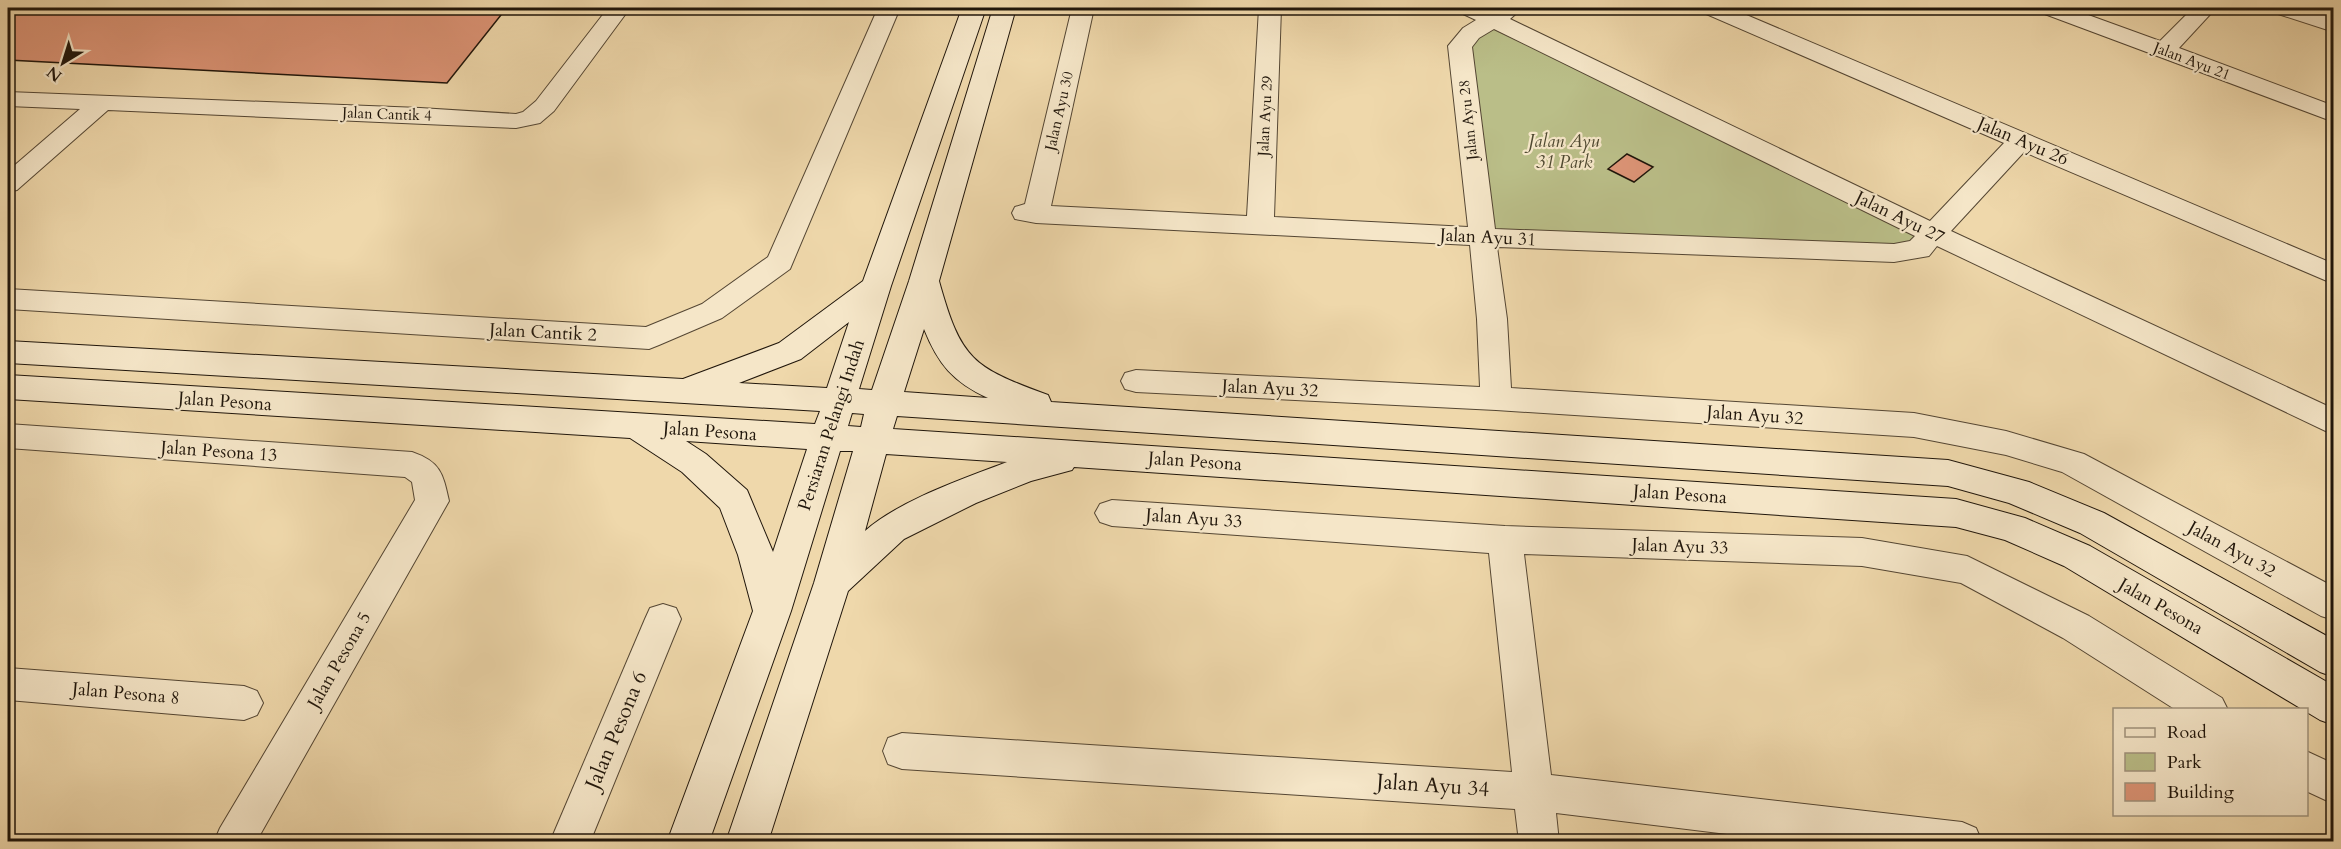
<svg xmlns="http://www.w3.org/2000/svg" width="2341" height="849" viewBox="0 0 2341 849" font-family="Cardo,serif">
<rect width="100%" height="100%" fill="#efd8ab"/>
<filter id="stains"><feTurbulence type="fractalNoise" baseFrequency=".00333" numOctaves="4"/><feColorMatrix values="0 0 0 0 .2 0 0 0 0 .09 0 0 0 0 .02 0 0 0 .5 -.17"/></filter>
<radialGradient id="worn" r=".72"><stop offset=".6" stop-color="#630" stop-opacity="0"/><stop offset="1" stop-color="#630" stop-opacity=".3"/></radialGradient>
<polygon fill="#babe88" stroke="#6d6a4a" stroke-width="1.5" points="1496,26 1923,235 1915,244 1889,247 1490,231 1467,49 1477,37"/>
<g fill="#dc9476" stroke="#20160b" stroke-width="1.5">
<polygon points="8,8 450,8 505,10 447,83 8,60"/>
<polygon points="1627,154 1653,167 1634,182 1608,169"/>
</g>
<g fill="none" stroke-linecap="round" stroke-linejoin="round">
<g stroke="#544633" stroke-width="2">
<g id="street">
<polygon points="608,8 630,8 554,111 540,123 516,128 108,110 17,190 8,192 8,171 80,109 8,106 8,92 420,108 516,114 523,112 536,101"/>
<polygon points="878,8 900,8 790,269 722,318 659,345 649,349 8,309 8,289 646,327 702,304 768,257"/>
<path d="M 1072,8 L 1094,8 L 1051,206 L 1247,216 L 1259,8 L 1281,8 L 1274,217 L 1468,227 L 1448,46 L 1463,28 L 1476,20 L 1461,13 L 1458,8 L 1486,8 L 1492,11 L 1498,8 L 1517,8 L 1519,11 L 1510,19 L 1930,221 L 2004,143 L 1704,13 L 1701,8 L 1730,8 L 2334,264 L 2334,284 L 2024,152 L 1951,231 L 2334,409 L 2334,435 L 1937,246 L 1929,256 L 1894,262 L 1497,247 L 1507,319 L 1511,388 L 1914,413 L 2006,431 L 2084,454 L 2334,587 L 2334,620 L 2321,616 L 2062,472 L 2006,455 L 1914,437 L 1496,410 L 1136,392 L 1125,389 L 1121,381 L 1125,373 L 1136,370 L 1480,387 L 1477,319 L 1470,245 L 1036,223 L 1015,219 L 1012,213 L 1015,207 L 1025,204 ZM 1494,29 L 1915,236 L 1910,241 L 1894,244 L 1495,229 L 1472,47 L 1479,38 Z"/>
<polygon points="2039,8 2069,8 2160,41 2193,8 2216,8 2179,48 2334,106 2334,122 2042,13"/>
<polygon points="2272,8 2304,8 2334,17 2334,32 2275,13"/>
<path d="M 8,424 L 412,452 C 441,462 443,474 449,501 L 256,842 L 214,842 L 220,828 L 415,500 L 412,482 L 405,477 L 8,448 Z"/>
<polygon points="1112,500 1505,526 1862,538 1967,556 2089,616 2222,698 2228,710 2176,710 2063,638 1961,583 1862,566 1524,554 1551,775 1962,822 1976,828 1982,842 1793,842 1556,813 1559,842 1519,842 1515,809 902,769 888,764 883,751 888,738 902,733 1512,772 1489,553 1112,526 1100,522 1095,513 1100,504"/>
<polygon points="663,604 676,608 681,619 590,842 550,842 645,619 650,608"/>
<polygon points="8,668 244,686 257,691 263,703 257,715 244,720 8,700"/>
<polygon points="2306,751 2334,764 2334,804 2306,791"/>
</g>
</g>
<g stroke="#20160b" stroke-width="2">
<path id="secondary" d="M 962,8 L 986,8 L 891,286 L 859,389 L 872,390 L 909,281 L 993,8 L 1016,8 L 939,281 C 961,360 972,367 1048,395 L 1051,402 L 1948,460 L 2029,482 L 2104,513 L 2334,640 L 2334,677 L 2320,672 L 2080,533 L 2009,503 L 1948,486 L 897,416 L 893,429 L 1956,499 L 2025,518 L 2090,546 L 2334,686 L 2334,725 L 2320,720 L 2064,566 L 2005,540 L 1956,527 L 1074,467 L 1072,470 L 1031,481 L 976,503 L 904,539 L 848,591 L 768,842 L 726,842 L 814,583 L 853,451 L 840,451 L 791,611 L 709,842 L 667,842 L 753,611 L 738,555 L 720,508 L 682,472 L 630,438 L 8,399 L 8,375 L 815,424 L 820,411 L 8,363 L 8,341 L 683,379 L 779,343 L 863,281 ZM 849,322 L 827,388 L 739,383 L 801,359 ZM 924,329 C 938,364 953,382 988,398 L 904,392 ZM 852,413 L 864,414 L 861,427 L 848,426 ZM 686,441 L 807,449 L 773,552 L 747,490 L 706,454 ZM 886,454 L 1007,462 C 963,479 900,500 865,531 Z"/>
</g>
<use href="#street" fill="#f5e6c8" fill-rule="evenodd"/>
<use href="#secondary" fill="#f5e6c8" fill-rule="evenodd"/>
</g>
<g text-anchor="middle" stroke-width="4.5" stroke-linejoin="round" paint-order="stroke">
<g font-size="15" fill="#20160b" stroke="#f5e6c8">
<text transform="translate(2192 61) rotate(21)" y="5">Jalan Ayu 21</text>
<text transform="translate(1059 111) rotate(-77)" y="5">Jalan Ayu 30</text>
<text transform="translate(387 114) rotate(2)" y="5">Jalan Cantik 4</text>
<text transform="translate(1265 116) rotate(-87)" y="5">Jalan Ayu 29</text>
<text transform="translate(1468 120) rotate(-96)" y="5">Jalan Ayu 28</text>
</g>
<g font-size="18" font-style="italic" fill="#4e4830" stroke="#f5e6c8">
<text x="1564" y="147">Jalan Ayu<tspan x="1564" dy="21">31 Park</tspan></text>
</g>
<g font-size="18" fill="#20160b" stroke="#f5e6c8">
<text transform="translate(2023 141) rotate(23)" y="6">Jalan Ayu 26</text>
<text transform="translate(1900 217) rotate(26)" y="6">Jalan Ayu 27</text>
<text transform="translate(1488 237) rotate(3)" y="6">Jalan Ayu 31</text>
<text transform="translate(543 332) rotate(3)" y="6">Jalan Cantik 2</text>
<text transform="translate(1270 388) rotate(3)" y="6">Jalan Ayu 32</text>
<text transform="translate(225 401) rotate(4)" y="6">Jalan Pesona</text>
<text transform="translate(1755 415) rotate(4)" y="6">Jalan Ayu 32</text>
<text transform="translate(831 425) rotate(-72)" y="6">Persiaran Pelangi Indah</text>
<text transform="translate(710 431) rotate(4)" y="6">Jalan Pesona</text>
<text transform="translate(219 451) rotate(4)" y="6">Jalan Pesona 13</text>
<text transform="translate(1195 461) rotate(4)" y="6">Jalan Pesona</text>
<text transform="translate(1680 494) rotate(4)" y="6">Jalan Pesona</text>
<text transform="translate(1194 518) rotate(4)" y="6">Jalan Ayu 33</text>
<text transform="translate(1680 546) rotate(2)" y="6">Jalan Ayu 33</text>
<text transform="translate(2232 549) rotate(29)" y="6">Jalan Ayu 32</text>
<text transform="translate(2161 606) rotate(30)" y="6">Jalan Pesona</text>
<text transform="translate(339 660) rotate(-60)" y="6">Jalan Pesona 5</text>
<text transform="translate(126 693) rotate(5)" y="6">Jalan Pesona 8</text>
</g>
<g font-size="21" fill="#20160b" stroke="#f5e6c8">
<text transform="translate(616 730) rotate(-67)" y="7">Jalan Pesona 6</text>
<text transform="translate(1433 785) rotate(4)" y="7">Jalan Ayu 34</text>
</g>
</g>
<rect width="2341" height="849" fill="none" stroke="#efd8ab" stroke-width="30"/>
<rect x="9" y="9" width="2323" height="831" fill="none" stroke="#20160b" stroke-width="3"/>
<rect x="15" y="15" width="2311" height="819" fill="none" stroke="#20160b" stroke-width="1.5"/>
<rect x="2113" y="708" width="195" height="108" fill="#f5e6c8" stroke="#a0937c" stroke-width="1.5"/>
<rect x="2125" y="728" width="30" height="9" fill="#f5e6c8" stroke="#a0937c" stroke-width="1.5"/>
<text x="2167" y="738" font-size="18" fill="#20160b">Road</text>
<rect x="2125" y="753" width="30" height="18" fill="#babe88" stroke="#a0937c" stroke-width="1.5"/>
<text x="2167" y="768" font-size="18" fill="#20160b">Park</text>
<rect x="2125" y="783" width="30" height="18" fill="#dc9476" stroke="#a0937c" stroke-width="1.5"/>
<text x="2167" y="798" font-size="18" fill="#20160b">Building</text>
<g transform="translate(63 63) rotate(218)" stroke="#f5e6c8" stroke-width="4.5" paint-order="stroke">
<path d="M0-4.5L10 22L0 15L-10 22Z" fill="#20160b"/>
<text y="-9" font-size="16" font-weight="bold" text-anchor="middle" fill="#20160b">N</text>
</g>
<rect width="100%" height="100%" filter="url(#stains)"/>
<rect width="100%" height="100%" fill="url(#worn)"/>
</svg>
